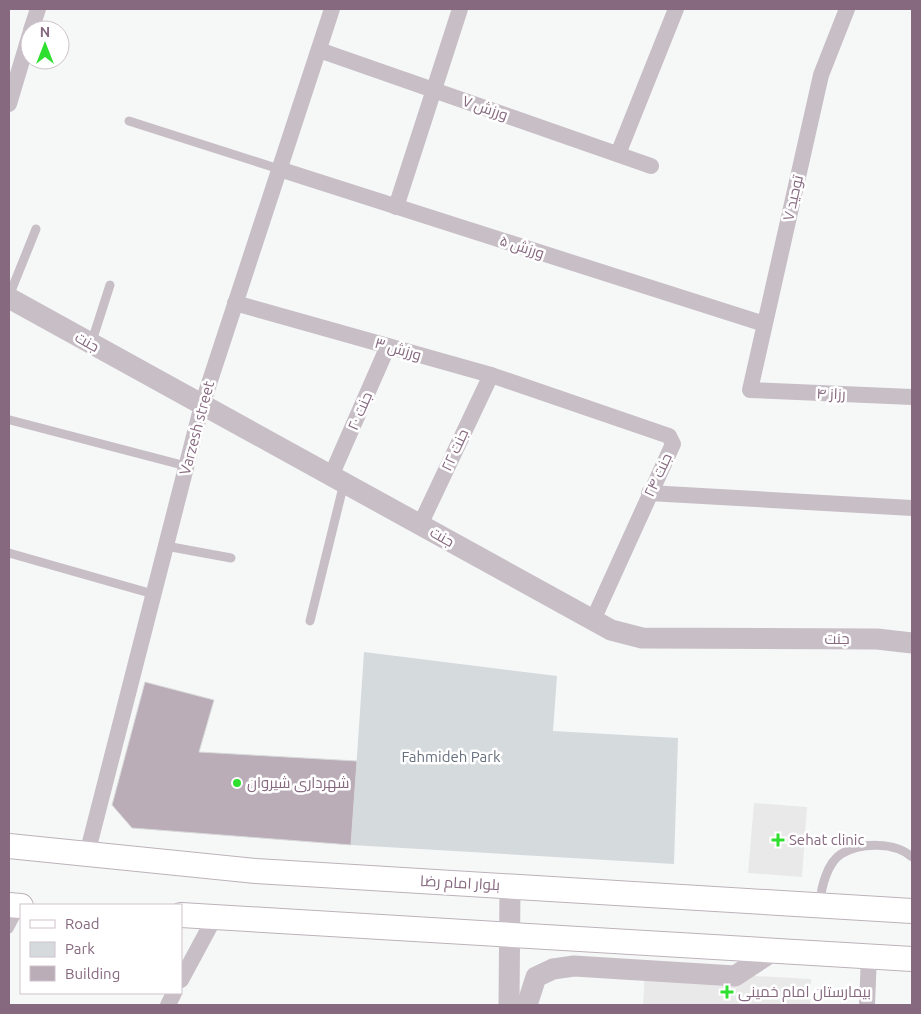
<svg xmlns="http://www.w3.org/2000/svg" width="921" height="1014" viewBox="0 0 921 1014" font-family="Ubuntu,Cairo,sans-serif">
<rect width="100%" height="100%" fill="#f6f8f8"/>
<g fill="#e9e9ea">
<polygon points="754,803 807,807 802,877 748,873"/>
<polygon points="645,970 811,979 810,1005 643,1005"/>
</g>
<polygon fill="#d5dadd" points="364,652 557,676 553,731 678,738 674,864 351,845"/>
<polygon fill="#baadb8" stroke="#d8dada" points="145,682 214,700 199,752 357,761 351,845 132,828 112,805"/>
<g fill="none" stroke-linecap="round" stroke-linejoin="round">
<g stroke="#bcb2ba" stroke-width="26">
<g id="secondary">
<polyline points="9,846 256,871 912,911"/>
<polyline points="9,905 21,906"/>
<polyline points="181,915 912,959"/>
</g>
</g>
<g stroke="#c8bfc6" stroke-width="9">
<polyline points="129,121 279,169"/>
<polyline points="9,296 36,229"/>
<polyline points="91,344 110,285"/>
<polyline points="10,420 186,466"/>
<polyline points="166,546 231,558"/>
<polyline points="9,553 153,594"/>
<polyline points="310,621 344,483"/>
<path d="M 820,903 C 821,888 827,863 841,854 C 861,842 895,842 912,857"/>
<polyline points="9,929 20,908"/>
</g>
<g stroke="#c8bfc6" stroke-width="16">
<polyline points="847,9 821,75 750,390 912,397"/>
<polyline points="31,30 38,9"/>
<polyline points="319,50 651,166"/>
<polyline points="9,104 30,34"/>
<polyline points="618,154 676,9"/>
<polyline points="279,169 764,324"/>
<polyline points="396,207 460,9"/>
<polyline points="235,303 491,375 669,436 673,444 593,620"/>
<polyline points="331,476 388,346"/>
<polyline points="649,493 912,508"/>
<polyline points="420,525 491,375"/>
<polyline points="87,854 202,405 332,9"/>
<polyline points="181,980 215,917"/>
<polyline points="168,1005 174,993"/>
<polyline points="867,1005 869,956"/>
</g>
<g stroke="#c8bfc6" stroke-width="21">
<polyline points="9,298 611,630 642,638 877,639 912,643"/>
<polyline points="509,1005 510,886"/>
<polyline points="527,1005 536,977 553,969 574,966 735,976 773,951"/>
</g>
<use href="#secondary" stroke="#fff" stroke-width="24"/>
</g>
<g fill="#2fdf30" stroke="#fff" stroke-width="2">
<circle cx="237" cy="783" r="5"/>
<path d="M775.5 832.5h5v5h5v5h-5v5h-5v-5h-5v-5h5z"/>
<path d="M724.5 984.5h5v5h5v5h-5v5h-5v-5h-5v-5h5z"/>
</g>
<g text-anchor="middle" stroke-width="5" stroke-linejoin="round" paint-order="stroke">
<g font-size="15" fill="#86687f" stroke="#fff">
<text transform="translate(485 108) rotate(19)" y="5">ورزش ۷</text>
<text transform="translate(793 198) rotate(-77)" y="5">توحید ۷</text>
<text transform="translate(522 247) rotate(18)" y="5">ورزش ۵</text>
<text transform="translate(87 342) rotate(29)" y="5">جنت</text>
<text transform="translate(398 349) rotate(16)" y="5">ورزش ۳</text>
<text transform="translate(831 394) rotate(2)" y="5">رزاز ۴</text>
<text transform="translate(360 411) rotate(-67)" y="5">جنت ۲۰</text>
<text transform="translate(197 428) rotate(-75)" y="5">Varzesh street</text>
<text transform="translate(455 450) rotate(-65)" y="5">جنت ۲۲</text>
<text transform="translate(658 475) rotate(-65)" y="5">جنت ۲۴</text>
<text transform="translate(442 537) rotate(29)" y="5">جنت</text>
<text x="837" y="644">جنت</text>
<text transform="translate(460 883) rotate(3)" y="5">بلوار امام رضا</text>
</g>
<g font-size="15" fill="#67707d" stroke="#fff">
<text x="451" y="762">Fahmideh Park</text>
</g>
<g font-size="15" fill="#86687f" stroke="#fff" text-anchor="start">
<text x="247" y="788">شهرداری شیروان</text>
<text x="789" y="845">Sehat clinic</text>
<text x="738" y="997">بیمارستان امام خمینی</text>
</g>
</g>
<rect width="921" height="1014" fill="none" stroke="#86687f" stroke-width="20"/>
<rect x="20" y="904" width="162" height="90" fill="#ffffff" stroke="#cfc3cc"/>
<rect x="30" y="920" width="25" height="8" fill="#ffffff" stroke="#cfc3cc"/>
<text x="65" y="929" font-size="15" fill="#86687f">Road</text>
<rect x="30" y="942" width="25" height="15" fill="#d5dadd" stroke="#cfc3cc"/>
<text x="65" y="954" font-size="15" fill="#86687f">Park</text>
<rect x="30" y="966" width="25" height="15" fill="#baadb8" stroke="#cfc3cc"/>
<text x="65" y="979" font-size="15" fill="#86687f">Building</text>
<g transform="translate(45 45)"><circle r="24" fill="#ffffff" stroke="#cfc3cc"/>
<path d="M0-4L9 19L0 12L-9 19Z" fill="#2fdf30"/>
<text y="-8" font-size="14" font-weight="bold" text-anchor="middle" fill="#86687f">N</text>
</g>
</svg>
